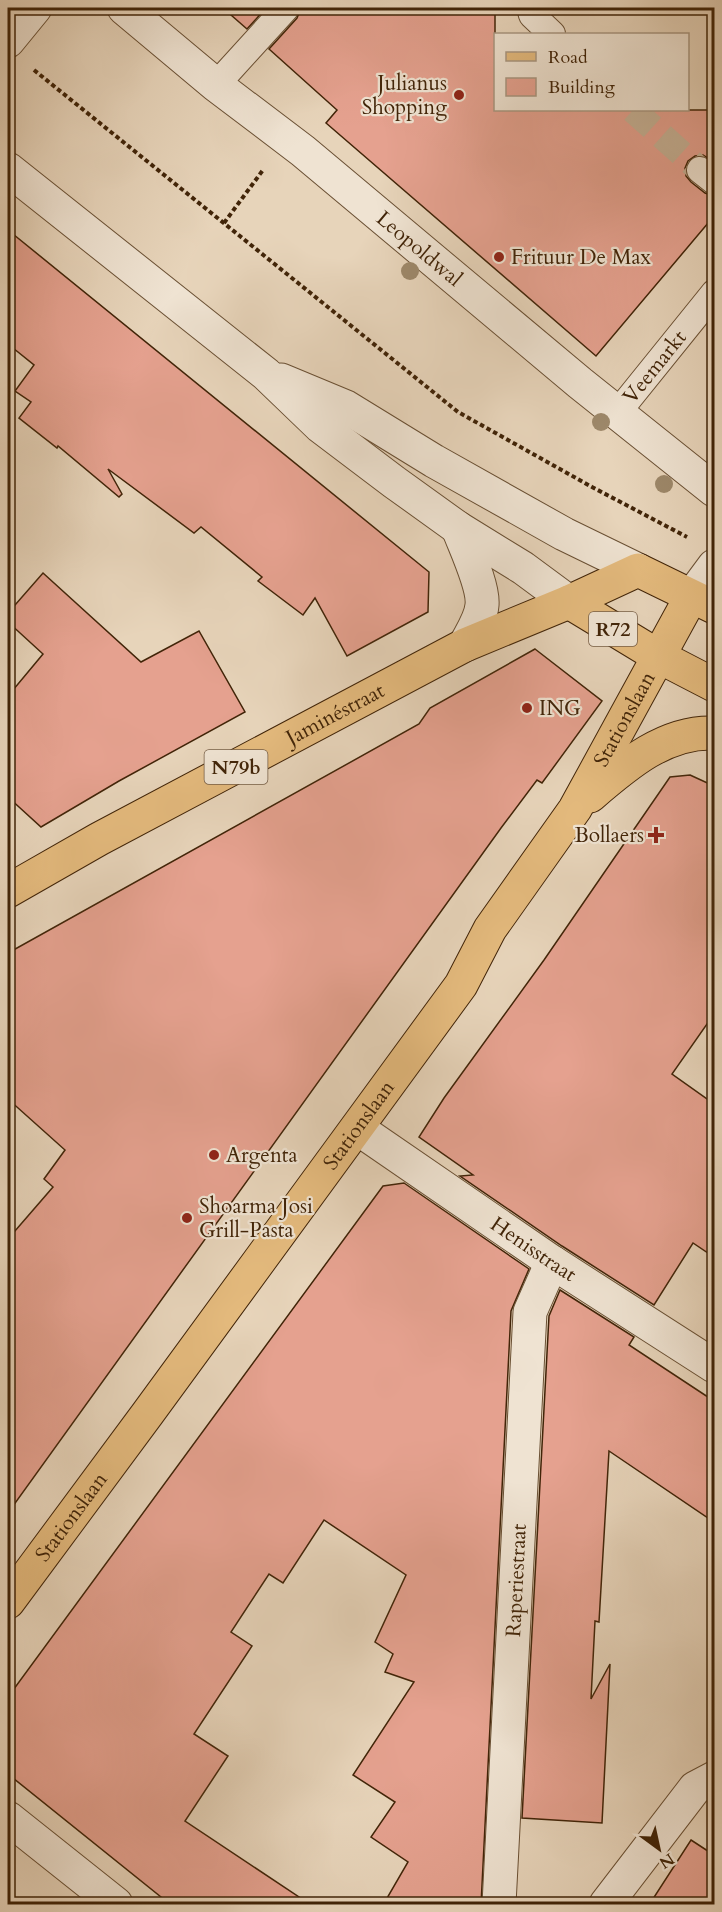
<svg xmlns="http://www.w3.org/2000/svg" width="722" height="1912" viewBox="0 0 722 1912" font-family="Cardo,serif">
<rect width="100%" height="100%" fill="#e7d4ba"/>
<filter id="stains"><feTurbulence type="fractalNoise" baseFrequency=".00333" numOctaves="4"/><feColorMatrix values="0 0 0 0 .2 0 0 0 0 .09 0 0 0 0 .02 0 0 0 .5 -.17"/></filter>
<radialGradient id="worn" r=".72"><stop offset=".6" stop-color="#630" stop-opacity="0"/><stop offset="1" stop-color="#630" stop-opacity=".3"/></radialGradient>
<g fill="#e5a18f" stroke="#412408" stroke-width="1.5">
<polygon points="223,8 266,8 247,29"/>
<polygon points="301,8 495,8 495,110 714,110 714,162 703,155 695,156 688,161 685,168 686,176 691,182 705,193 714,196 714,216 596,356 326,123 337,110 269,49 297,18"/>
<polygon points="8,230 429,572 428,612 347,656 315,598 303,615 258,581 262,577 201,527 194,533 108,469 122,494 119,497 58,446 57,448 19,418 31,402 15,391 34,365 8,344"/>
<polygon points="43,573 141,662 199,631 245,712 119,781 41,827 8,797 8,696 43,654 8,622 8,613"/>
<polygon points="535,649 602,701 542,783 537,780 501,828 8,1513 8,1239 53,1187 44,1179 65,1150 8,1099 8,953 419,724 430,708"/>
<polygon points="690,775 714,786 714,1014 672,1074 714,1104 714,1257 693,1243 654,1305 562,1246 460,1176 473,1175 419,1137 444,1098 544,960 670,777"/>
<polygon points="404,1183 529,1269 511,1311 481,1905 383,1905 408,1862 371,1837 395,1802 353,1775 414,1682 385,1672 393,1654 375,1642 406,1575 324,1520 283,1583 269,1574 231,1632 252,1646 194,1734 228,1756 185,1821 311,1905 171,1905 8,1774 8,1697 383,1186"/>
<polygon points="560,1290 634,1337 629,1345 714,1401 714,1522 609,1451 599,1622 595,1621 591,1699 610,1664 602,1823 522,1818 549,1316"/>
<polygon points="691,1840 714,1855 714,1905 649,1905"/>
</g>
<g fill="none" stroke-linecap="round" stroke-linejoin="round">
<polyline stroke="#c6b196" stroke-width="26" stroke-dasharray="26 13" stroke-linecap="butt" points="633,110 700,170"/>
<g stroke="#6a5034" stroke-width="28">
<g id="pedestrian">
<polyline points="530,8 532,15 552,34"/>
<polyline points="216,85 286,8"/>
<polyline points="700,170 714,181"/>
<path id="s1" d="M 618,412 L 714,293"/>
</g>
</g>
<g stroke="#6a5034" stroke-width="35">
<g id="minor">
<path id="s2" d="M 124,8 L 216,85 L 303,151 L 580,383 L 714,490"/>
<polyline points="8,41 35,8"/>
<polyline points="691,597 714,566"/>
<path id="s3" d="M 357,1128 L 552,1262 L 714,1366"/>
<polyline points="8,1818 116,1904"/>
<path id="s4" d="M 499,1904 L 530,1312 L 552,1262"/>
<polyline points="606,1904 695,1788 714,1778"/>
</g>
</g>
<g stroke="#6a5034" stroke-width="35">
<g id="tertiary">
<polyline points="8,169 266,374 320,426 394,482 458,528 523,568 569,602"/>
<polyline points="281,380 346,407 434,461 564,534 638,570"/>
<path d="M 458,528 C 465,547 484,586 482,605 C 481,619 471,633 465,645"/>
</g>
</g>
<g stroke="#412408" stroke-width="35">
<g id="primary">
<polyline points="569,602 658,656 714,685"/>
<path d="M 590,796 C 626,765 665,731 714,733"/>
<path id="s5" d="M 8,891 L 99,839 L 465,645 L 569,602 L 638,570 L 714,607"/>
<path id="s6" d="M 8,1602 L 148,1413 L 461,985 L 490,929 L 575,809 L 691,597"/>
</g>
</g>
<g stroke="#412408" stroke-width="4" stroke-dasharray="4.5 3" stroke-linecap="butt">
<polyline points="34,70 458,412 592,487 687,537"/>
<polyline points="224,223 263,170"/>
</g>
<use href="#pedestrian" stroke="#efe3d2" stroke-width="26"/>
<use href="#minor" stroke="#efe3d2" stroke-width="33"/>
<use href="#tertiary" stroke="#efe3d2" stroke-width="33"/>
<use href="#primary" stroke="#e4ba7d" stroke-width="33"/>
</g>
<g fill="#9d886a">
<circle cx="410" cy="271" r="9"/>
<circle cx="601" cy="422" r="9"/>
<circle cx="664" cy="484" r="9"/>
</g>
<g fill="#8f2418" stroke="#efe3d2" stroke-width="2">
<circle cx="459" cy="95" r="6"/>
<circle cx="499" cy="257" r="6"/>
<circle cx="527" cy="708" r="6"/>
<path d="M653 826h6v6h6v6h-6v6h-6v-6h-6v-6h6z"/>
<circle cx="214" cy="1155" r="6"/>
<circle cx="187" cy="1218" r="6"/>
</g>
<g text-anchor="middle" stroke-width="4.5" stroke-linejoin="round" paint-order="stroke">
<g fill="#efe3d2" stroke="#755d45" stroke-width="1.5">
<rect x="589" y="612" width="48" height="34" rx="4.5"/>
<rect x="204.5" y="750" width="63" height="34" rx="4.5"/>
</g>
<g font-size="20" font-weight="bold" fill="#412408">
<text x="613" y="636">R72</text>
<text x="236" y="774">N79b</text>
</g>
<g font-size="21" fill="#412408" stroke="#efe3d2" text-anchor="start">
<text x="447" y="90" text-anchor="end">Julianus<tspan x="447" dy="24">Shopping</tspan></text>
<text x="511" y="264">Frituur De Max</text>
<text x="539" y="715">ING</text>
<text x="644" y="842" text-anchor="end">Bollaers</text>
<text x="226" y="1162">Argenta</text>
<text x="199" y="1213">Shoarma Josi<tspan x="199" dy="24">Grill-Pasta</tspan></text>
</g>
<g font-size="21" fill="#412408" stroke="#efe3d2">
<text dy="7" stroke="none"><textPath href="#s2" startOffset="381">Leopoldwal</textPath></text>
<text dy="7" stroke="none"><textPath href="#s1" startOffset="58">Veemarkt</textPath></text>
<text dy="7" stroke="none"><textPath href="#s5" startOffset="372">Jaminéstraat</textPath></text>
<text dy="7" stroke="none"><textPath href="#s6" startOffset="1078">Stationslaan</textPath></text>
<text dy="7" stroke="none"><textPath href="#s6" startOffset="592">Stationslaan</textPath></text>
<text dy="7" stroke="none"><textPath href="#s3" startOffset="214">Henisstraat</textPath></text>
<text dy="7" stroke="none"><textPath href="#s6" startOffset="106">Stationslaan</textPath></text>
<text dy="7" stroke="none"><textPath href="#s4" startOffset="324">Raperiestraat</textPath></text>
</g>
</g>
<rect width="722" height="1912" fill="none" stroke="#e7d4ba" stroke-width="30"/>
<rect x="9" y="9" width="704" height="1894" fill="none" stroke="#412408" stroke-width="3"/>
<rect x="15" y="15" width="692" height="1882" fill="none" stroke="#412408" stroke-width="1.5"/>
<rect x="494" y="33" width="195" height="78" fill="#efe3d2" stroke="#a99781" stroke-width="1.5"/>
<rect x="506" y="52" width="30" height="9" fill="#e4ba7d" stroke="#a99781" stroke-width="1.5"/>
<text x="548" y="63" font-size="18" fill="#412408">Road</text>
<rect x="506" y="78" width="30" height="18" fill="#e5a18f" stroke="#a99781" stroke-width="1.5"/>
<text x="548" y="93" font-size="18" fill="#412408">Building</text>
<g transform="translate(659 1849) rotate(147)" stroke="#efe3d2" stroke-width="4.5" paint-order="stroke">
<path d="M0-4.5L10 22L0 15L-10 22Z" fill="#412408"/>
<text y="-9" font-size="16" font-weight="bold" text-anchor="middle" fill="#412408">N</text>
</g>
<rect width="100%" height="100%" filter="url(#stains)"/>
<rect width="100%" height="100%" fill="url(#worn)"/>
</svg>
